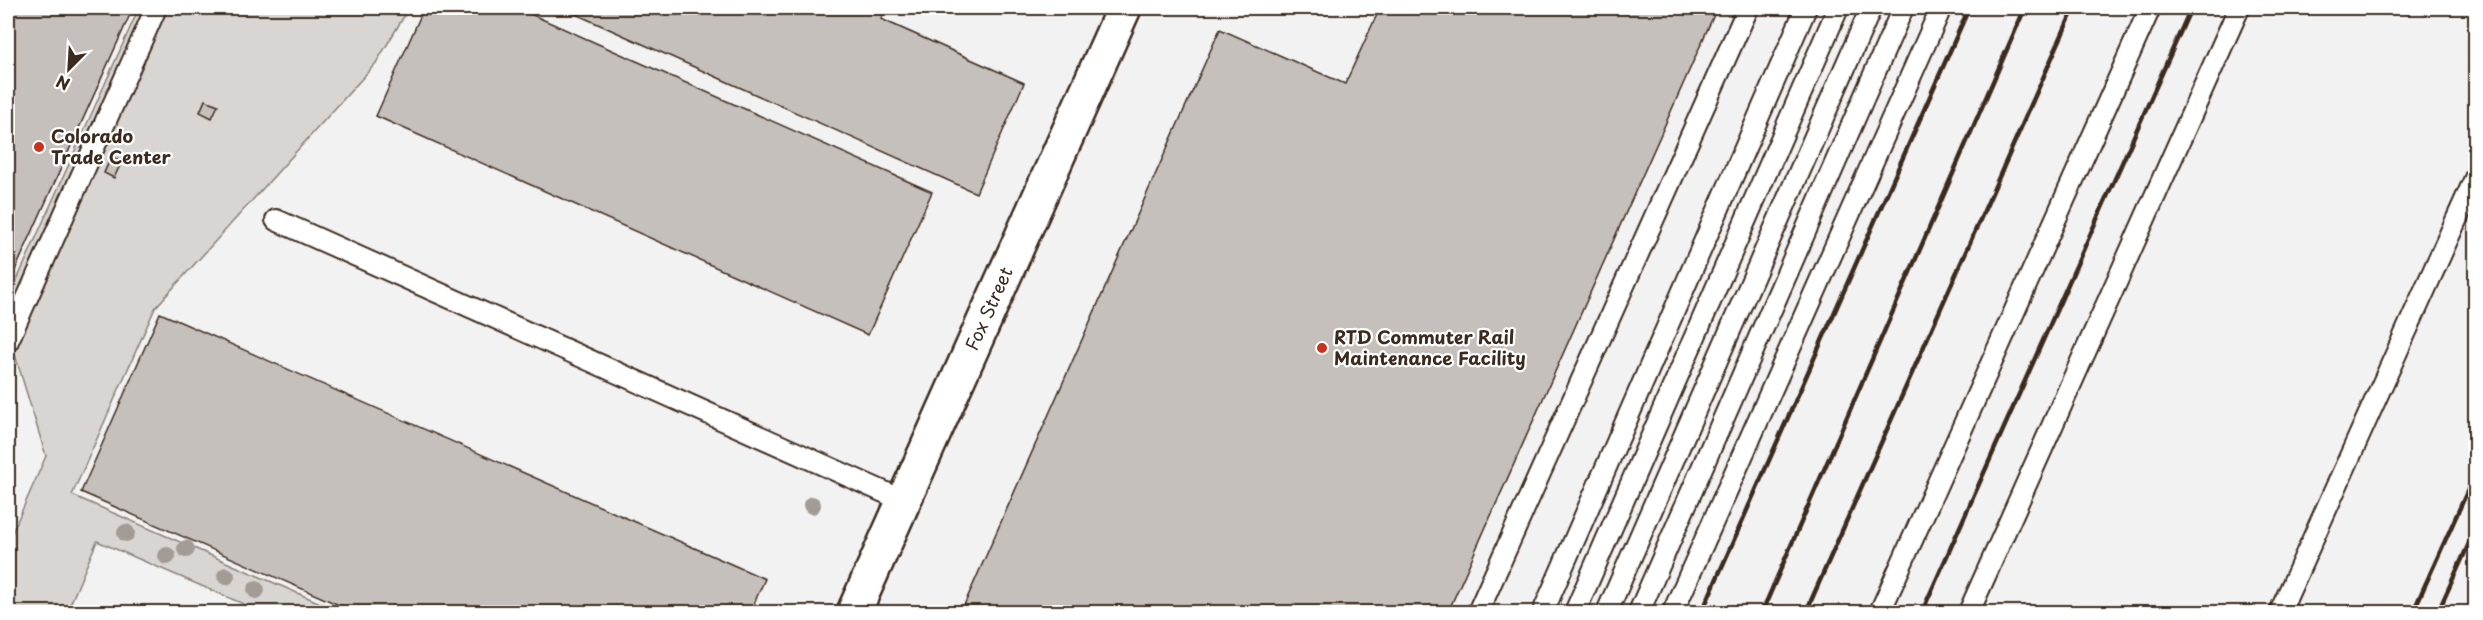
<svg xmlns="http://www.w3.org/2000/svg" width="2483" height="620" viewBox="0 0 2483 620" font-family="'Playpen Sans',sans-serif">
<rect width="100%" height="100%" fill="#f3f2f2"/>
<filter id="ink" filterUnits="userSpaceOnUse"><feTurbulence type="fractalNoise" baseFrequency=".0167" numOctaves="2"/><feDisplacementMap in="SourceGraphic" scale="12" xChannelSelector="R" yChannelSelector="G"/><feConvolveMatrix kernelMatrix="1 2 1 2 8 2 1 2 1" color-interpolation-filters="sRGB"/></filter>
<g filter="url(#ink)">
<polygon fill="#d8d5d2" stroke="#8a8078" stroke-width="1.5" points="139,8 409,8 376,63 155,308 72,495 341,612 262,612 97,541 67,612 8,612 8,542 46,456 8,332 8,300"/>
<g fill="#c6c0bd" stroke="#3b2a1e" stroke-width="1.5">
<polygon points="8,8 133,8 8,286"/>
<polygon points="424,8 517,8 932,192 868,335 376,116"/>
<polygon points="562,8 886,8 881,19 1024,83 976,193"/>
<polygon points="1380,8 1717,8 1448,612 961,612 1220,29 1345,84"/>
<polygon points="205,100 218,105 212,118 200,112"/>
<polygon points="111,157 122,161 114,178 104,173"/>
<polygon points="160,313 765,579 750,612 355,612 81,492"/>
</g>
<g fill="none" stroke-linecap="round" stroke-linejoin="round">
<g stroke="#3b2a1e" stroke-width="24">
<g id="service">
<polyline points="276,220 904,501"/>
<polyline points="8,341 156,8"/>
<polyline points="1478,612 1748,8"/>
<polyline points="1543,612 1806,8"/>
<polyline points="1575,612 1838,8"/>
<polyline points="1607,612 1871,8"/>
<polyline points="1639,612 1903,8"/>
<polyline points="1673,612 1941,8"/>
<polyline points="1880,612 2150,8"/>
<polyline points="1969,612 2239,8"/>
<polyline points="2280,612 2476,176"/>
</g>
</g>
<g stroke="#3b2a1e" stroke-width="38">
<g id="minor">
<path id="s1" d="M 854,612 L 1124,8"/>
</g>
</g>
<use href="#service" stroke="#fff" stroke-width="20"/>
<use href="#minor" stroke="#fff" stroke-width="33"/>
<g stroke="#3b2a1e" stroke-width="4.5">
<polyline points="1702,612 1969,8"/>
<polyline points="1762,612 2025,8"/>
<polyline points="1806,612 2074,8"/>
<polyline points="1922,612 2191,8"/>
<polyline points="2413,612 2476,472"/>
<polyline points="2438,612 2476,528"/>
</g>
</g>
<g fill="#a39c96">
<circle cx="812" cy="505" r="9"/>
<circle cx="126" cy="533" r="9"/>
<circle cx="186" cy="549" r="9"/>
<circle cx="167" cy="556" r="9"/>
<circle cx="226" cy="576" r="9"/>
<circle cx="256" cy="590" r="9"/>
</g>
</g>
<g fill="#c8321e" stroke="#fff" stroke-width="2">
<circle cx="39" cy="147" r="6"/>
<circle cx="1322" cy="348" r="6"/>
</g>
<g text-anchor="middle" stroke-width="4.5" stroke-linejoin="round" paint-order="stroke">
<g font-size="18" font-weight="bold" fill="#3b2a1e" stroke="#fff" text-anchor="start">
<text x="51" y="143">Colorado<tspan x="51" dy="21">Trade Center</tspan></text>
<text x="1334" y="344">RTD Commuter Rail<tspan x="1334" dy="21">Maintenance Facility</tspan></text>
</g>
<g font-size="18" fill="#3b2a1e" stroke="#fff">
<text dy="6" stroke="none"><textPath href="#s1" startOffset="332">Fox Street</textPath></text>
</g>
</g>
<rect width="2483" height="620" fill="none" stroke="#fff" stroke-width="30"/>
<rect x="15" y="15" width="2453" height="590" fill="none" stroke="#3b2a1e" stroke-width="2" filter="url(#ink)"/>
<g transform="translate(69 69) rotate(204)" stroke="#ffffff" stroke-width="4.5" paint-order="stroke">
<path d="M0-4.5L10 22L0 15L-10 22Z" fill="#3b2a1e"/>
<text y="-9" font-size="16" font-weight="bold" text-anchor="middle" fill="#3b2a1e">N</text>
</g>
</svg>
